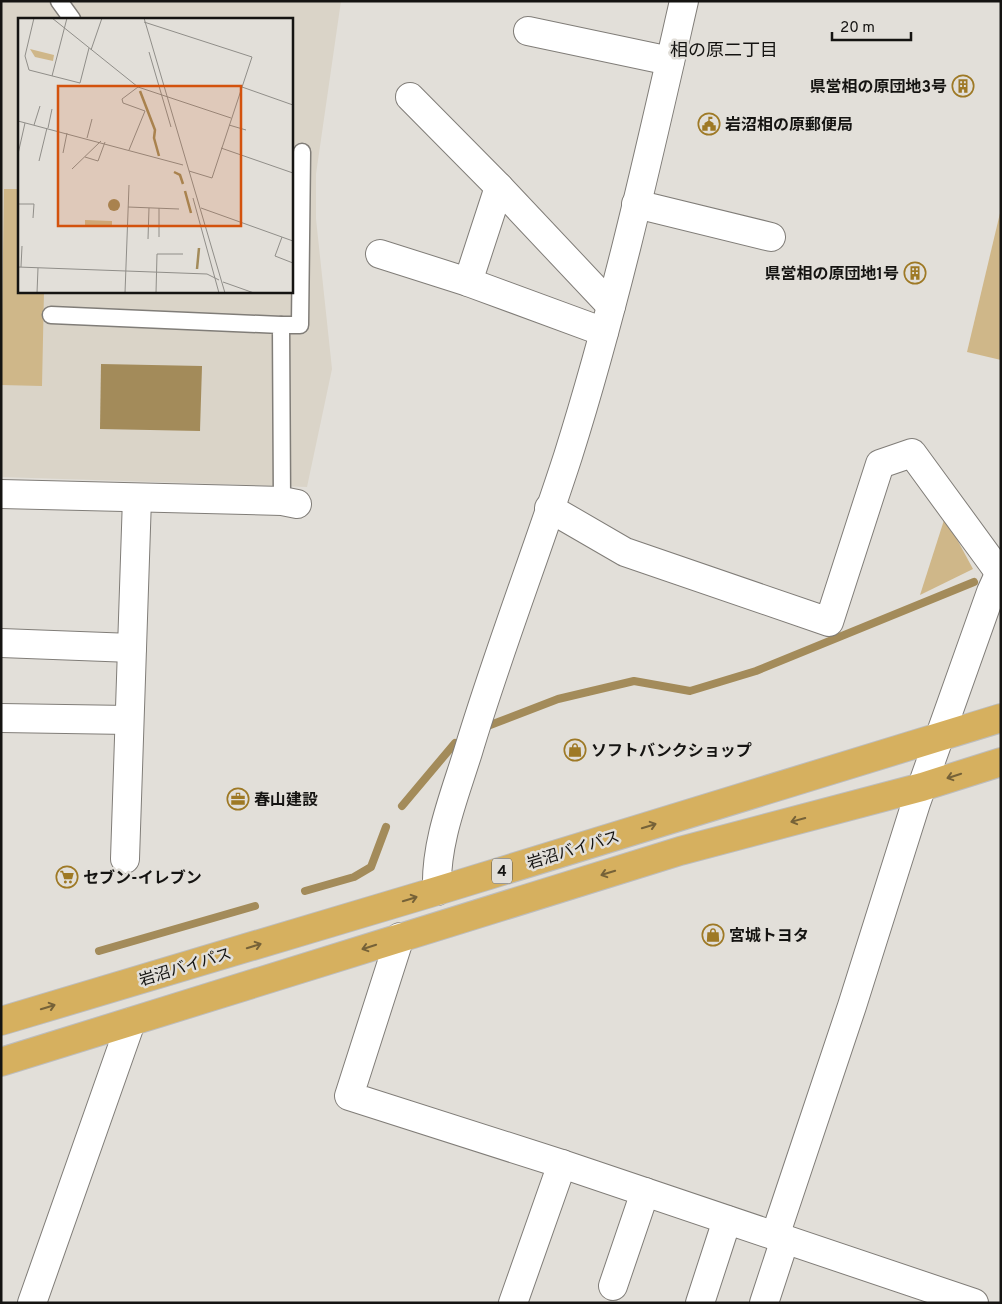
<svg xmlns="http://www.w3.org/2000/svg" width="1002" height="1304" viewBox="0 0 1002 1304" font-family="Overpass,'Noto Sans JP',sans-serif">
<rect width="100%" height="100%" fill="#e2dfd9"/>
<path fill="#dad4c8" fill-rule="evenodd" d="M 1,1 L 341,1 L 316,174 L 316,219 L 332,369 L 307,487 L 1,477 ZM 19,19 L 291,19 L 291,291 L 19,291 Z"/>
<g fill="#cfb789">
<polygon points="4,189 19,189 19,291 44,291 42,386 1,385"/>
<polygon points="1001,209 1001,360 967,352"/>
<polygon points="945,517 973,569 920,595"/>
</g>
<polygon fill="#a38b5a" points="101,364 202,366 200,431 100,429"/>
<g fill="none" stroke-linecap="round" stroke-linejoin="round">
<g stroke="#a38b5a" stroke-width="8">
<polyline points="485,727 558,699 634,681 690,691 756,671 974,582"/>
<polyline points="402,806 455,743"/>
<polyline points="305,891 354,877 371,867 386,827"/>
<polyline points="99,951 255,906"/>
</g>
<g stroke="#807d78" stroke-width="19">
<g id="service">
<polyline points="59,1 72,19"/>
<polyline points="51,315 281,325 282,501"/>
<polyline points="281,325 300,325 302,152"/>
</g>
</g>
<g stroke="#807d78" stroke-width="30">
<g id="minor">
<polyline points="528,31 670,61"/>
<polyline points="410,97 499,187 611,306"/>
<polyline points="499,187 468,282 604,332"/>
<polyline points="636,204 771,237"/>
<polyline points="380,254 468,282"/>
<polyline points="1,494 282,501 297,504"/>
<polyline points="549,508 625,552 829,622 880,464 912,453 999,572"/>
<polyline points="1,643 132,648"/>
<polyline points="1,718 129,720"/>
<polyline points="125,859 137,498"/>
<path d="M 437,891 C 435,843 454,797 468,752 C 498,652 536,555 568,456 C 615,307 649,154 684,1"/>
<polyline points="400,937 349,1096 562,1164 974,1303"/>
<polyline points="613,1286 645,1192"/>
<polyline points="32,1303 131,1022"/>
<polyline points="513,1303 562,1164"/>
<polyline points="700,1303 727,1220"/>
<polyline points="764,1303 785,1239"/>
</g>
</g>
<g stroke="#807d78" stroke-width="30">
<polyline id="tertiary" points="775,1236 852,1006 916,803 991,592 1001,570"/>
</g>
<g stroke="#bdbdbd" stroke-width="30">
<g id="trunk">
<polyline points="1,1021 437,891 1001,718"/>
<polyline points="1,1062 680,851 922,787 1001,762"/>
</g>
</g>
<use href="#service" stroke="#fff" stroke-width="16"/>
<use href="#minor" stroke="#fff" stroke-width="28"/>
<use href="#tertiary" stroke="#fff" stroke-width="28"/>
<use href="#trunk" stroke="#d6b05f" stroke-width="28"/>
</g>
<defs><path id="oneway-shaft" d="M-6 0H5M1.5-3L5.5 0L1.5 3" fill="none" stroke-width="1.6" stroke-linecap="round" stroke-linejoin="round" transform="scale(1.25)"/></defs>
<g stroke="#766238">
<use href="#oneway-shaft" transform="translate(954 776) rotate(162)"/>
<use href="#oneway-shaft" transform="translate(798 820) rotate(165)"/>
<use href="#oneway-shaft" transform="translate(649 826) rotate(-17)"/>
<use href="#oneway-shaft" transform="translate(608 873) rotate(163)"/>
<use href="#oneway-shaft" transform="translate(410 899) rotate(-17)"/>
<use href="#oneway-shaft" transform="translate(254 946) rotate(-17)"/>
<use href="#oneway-shaft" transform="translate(369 947) rotate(162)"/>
<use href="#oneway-shaft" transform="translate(48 1007) rotate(-17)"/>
</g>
<defs>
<g id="building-ring" transform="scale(1.125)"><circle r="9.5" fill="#e2dfd9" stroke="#9e7925" stroke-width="1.5"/><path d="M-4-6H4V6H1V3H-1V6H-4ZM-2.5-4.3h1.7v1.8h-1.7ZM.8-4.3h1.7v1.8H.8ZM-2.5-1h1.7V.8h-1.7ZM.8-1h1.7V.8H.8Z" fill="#9e7925"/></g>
<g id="civic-ring" transform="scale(1.125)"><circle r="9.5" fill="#e2dfd9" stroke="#9e7925" stroke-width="1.5"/><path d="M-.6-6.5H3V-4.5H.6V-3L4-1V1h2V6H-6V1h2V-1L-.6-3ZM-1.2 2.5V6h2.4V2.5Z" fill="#9e7925"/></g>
<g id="shop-ring" transform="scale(1.125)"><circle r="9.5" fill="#e2dfd9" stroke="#9e7925" stroke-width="1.5"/><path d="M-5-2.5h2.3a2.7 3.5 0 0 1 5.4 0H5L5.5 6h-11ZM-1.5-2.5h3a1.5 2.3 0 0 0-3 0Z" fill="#9e7925"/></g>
<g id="office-ring" transform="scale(1.125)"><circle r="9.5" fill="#e2dfd9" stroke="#9e7925" stroke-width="1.5"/><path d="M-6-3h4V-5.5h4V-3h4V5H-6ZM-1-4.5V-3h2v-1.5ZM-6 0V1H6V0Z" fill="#9e7925"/></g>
<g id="supermarket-ring" transform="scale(1.125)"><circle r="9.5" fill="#e2dfd9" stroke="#9e7925" stroke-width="1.5"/><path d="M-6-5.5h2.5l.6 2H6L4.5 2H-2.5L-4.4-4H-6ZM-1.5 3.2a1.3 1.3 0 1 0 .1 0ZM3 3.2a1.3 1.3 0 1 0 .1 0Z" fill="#9e7925"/></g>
</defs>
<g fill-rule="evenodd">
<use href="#building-ring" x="963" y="86"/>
<use href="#civic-ring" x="709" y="124"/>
<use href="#building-ring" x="915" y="273"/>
<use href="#shop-ring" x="575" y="750"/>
<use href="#office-ring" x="238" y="799"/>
<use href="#supermarket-ring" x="67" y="877"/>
<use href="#shop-ring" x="713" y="935"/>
</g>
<g text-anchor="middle" stroke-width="5" stroke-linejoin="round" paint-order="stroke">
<rect fill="#e2dfd9" stroke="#52514e" stroke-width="1" x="492" y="858.5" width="20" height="25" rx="4"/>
<g font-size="15" font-weight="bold" fill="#151412">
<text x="502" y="876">4</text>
</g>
<g font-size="16" font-weight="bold" fill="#151412" stroke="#e2dfd9" text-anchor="start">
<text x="947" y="92" text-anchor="end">県営相の原団地3号</text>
<text x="725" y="130">岩沼相の原郵便局</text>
<text x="899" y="279" text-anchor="end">県営相の原団地1号</text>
<text x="591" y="756">ソフトバンクショップ</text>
<text x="254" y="805">春山建設</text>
<text x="83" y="883">セブン-イレブン</text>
<text x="729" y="941">宮城トヨタ</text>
</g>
<g font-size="16" fill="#151412" stroke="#e2dfd9">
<text transform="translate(573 849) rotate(-17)" y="6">岩沼バイパス</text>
<text transform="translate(185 966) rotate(-17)" y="6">岩沼バイパス</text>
</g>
<g font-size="18" fill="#151412" stroke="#e2dfd9">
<text x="724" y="56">相の原二丁目</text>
</g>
</g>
<g transform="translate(18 18)">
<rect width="275" height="275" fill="#e2dfd9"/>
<path d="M 12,31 L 36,37 L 35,43 L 17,39 ZM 67,202 L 94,203 L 94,208 L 67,208 Z" fill="#cfb789"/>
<path d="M90 187a6 6 0 1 1 12 0a6 6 0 1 1-12 0Z" fill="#a38b5a"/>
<path fill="none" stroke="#a38b5a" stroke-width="2.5" d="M 122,73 L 137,112 L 136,120 L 141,138M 156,154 L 162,157 L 165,166M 167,173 L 173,195M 179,251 L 181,230"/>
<path fill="none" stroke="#908e89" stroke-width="1" d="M 16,0 L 7,38 L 11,52 L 62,65 L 71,30M 34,0 L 120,69 L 213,100M 126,0 L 207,275M 126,4 L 234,39 L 194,160 L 171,153M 73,32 L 84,0M 131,34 L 153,109M 34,58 L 49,0M 224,69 L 275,87M 0,103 L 165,147M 16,107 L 22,88M 211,107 L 228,112M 30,110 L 34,91M 69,120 L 74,101M 203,130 L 275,155M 111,132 L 127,93 L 105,85 L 104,81 L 120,69M 45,135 L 49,115M 0,136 L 7,105M 67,139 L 80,143 L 87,124M 21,143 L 29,110M 54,151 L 83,123M 175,180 L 201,275M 0,186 L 16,186 L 15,200M 110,189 L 161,191M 183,190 L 275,223M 141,219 L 141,190M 264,219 L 257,238 L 275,245M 130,221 L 131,190M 0,249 L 189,256 L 201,262M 3,249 L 4,228M 205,264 L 236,275M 19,275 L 20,250M 107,275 L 111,167M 138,275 L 139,236 L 165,236"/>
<path fill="#d3520d" fill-opacity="0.15" stroke="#d3520d" stroke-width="2.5" d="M 40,68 L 223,68 L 223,208 L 40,208 Z"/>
<rect width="275" height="275" fill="none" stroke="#151412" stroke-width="2.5"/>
</g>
<rect width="1002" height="1304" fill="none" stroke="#151412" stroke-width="5"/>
<path d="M832 32v8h79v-8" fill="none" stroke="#151412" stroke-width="2.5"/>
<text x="840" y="32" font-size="15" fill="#151412" stroke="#e2dfd9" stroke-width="4" paint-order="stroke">20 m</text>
</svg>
